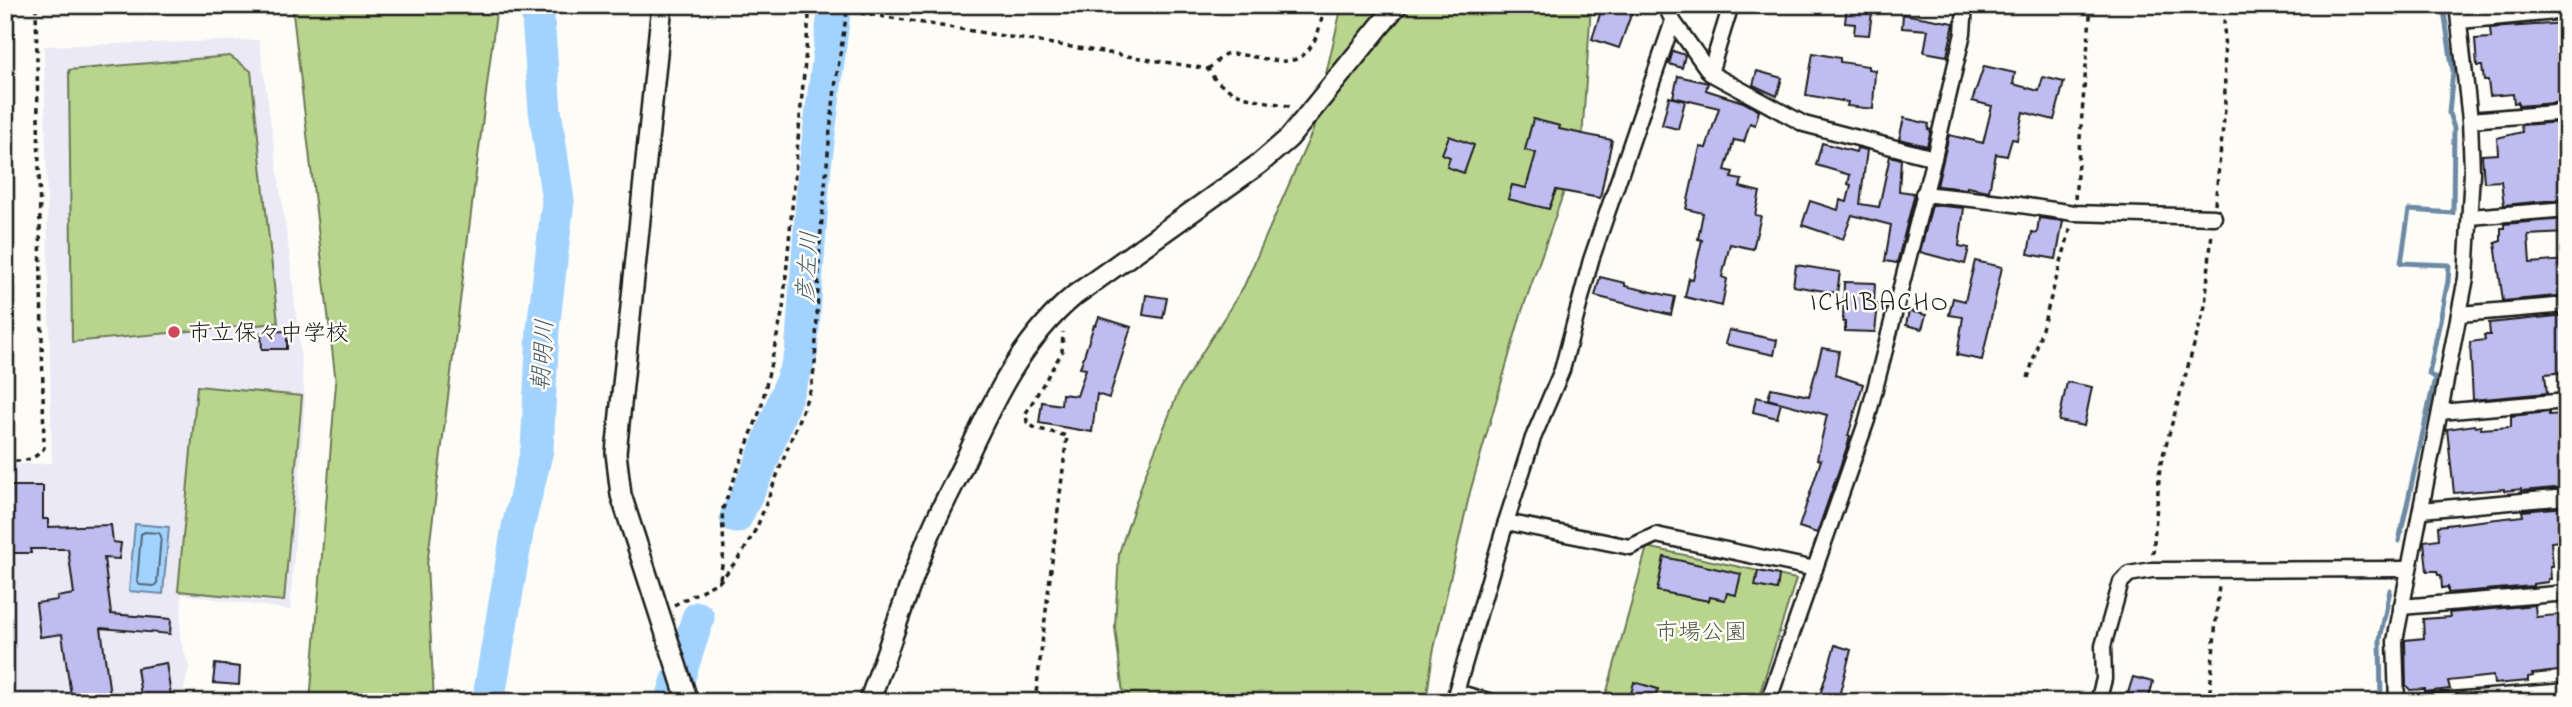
<svg xmlns="http://www.w3.org/2000/svg" width="2572" height="707" viewBox="0 0 2572 707" font-family="'Indie Flower','Klee One',sans-serif">
<rect width="100%" height="100%" fill="#fdfcf7"/>
<filter id="ink" filterUnits="userSpaceOnUse"><feTurbulence type="fractalNoise" baseFrequency=".0143" numOctaves="2"/><feDisplacementMap in="SourceGraphic" scale="14" xChannelSelector="R" yChannelSelector="G"/><feConvolveMatrix kernelMatrix="1 2 1 2 8 2 1 2 1" color-interpolation-filters="sRGB"/></filter>
<g filter="url(#ink)">
<polygon fill="#eae9f5" points="259,40 291,266 305,399 290,610 182,594 180,638 189,667 181,702 5,702 5,465 52,463 44,46"/>
<g fill="#b9d58d" stroke="#6a7854" stroke-width="2">
<polygon points="292,5 497,5 427,565 434,702 310,702 336,383"/>
<polygon points="1342,5 1591,5 1582,140 1521,314 1470,492 1433,653 1426,702 1124,702 1115,627 1119,553 1145,475 1180,388 1244,286 1313,130"/>
<polygon points="230,56 251,71 278,323 72,342 69,70"/>
<polygon points="197,386 302,396 284,601 178,591"/>
<polygon points="1647,547 1796,579 1757,702 1604,702"/>
</g>
<polygon fill="#a2d3ff" stroke="#6c8aa4" stroke-width="2" points="135,524 169,527 163,594 129,591"/>
<g fill="none" stroke-linecap="round" stroke-linejoin="round">
<polygon stroke="#526577" stroke-width="2" points="145,532 159,533 161,536 157,583 154,586 140,585 137,582 141,534"/>
<g stroke="#6c8aa4" stroke-width="5">
<polyline points="2399,541 2435,378 2429,374 2448,281 2449,265 2401,263 2409,210 2453,213 2454,128 2449,113 2453,71 2443,5"/>
<polyline points="2381,702 2380,639 2390,590"/>
</g>
<g stroke="#a2d3ff" stroke-width="33">
<polyline points="736,517 758,471 801,355 814,174 835,5"/>
<polyline points="488,702 518,527 537,450 543,329 558,201 545,110 537,5"/>
<polyline points="671,702 698,618"/>
</g>
</g>
<g fill="#bfbdef" stroke="#1c1c1c" stroke-width="2">
<polygon points="1603,5 1612,5 1632,12 1619,48 1592,39"/>
<polygon points="1847,5 1873,5 1869,35 1854,34 1855,24 1845,23"/>
<polygon points="1903,14 1954,23 1947,56 1924,52 1928,30 1902,28"/>
<polygon points="2567,23 2567,102 2518,106 2518,102 2514,103 2513,94 2490,96 2488,81 2484,81 2482,66 2477,66 2475,39 2491,38 2490,28"/>
<polygon points="1673,51 1685,55 1682,68 1669,64"/>
<polygon points="1813,53 1840,58 1840,62 1868,66 1868,69 1875,70 1873,109 1847,106 1848,102 1806,95"/>
<polygon points="1984,66 2015,73 2013,84 2039,91 2043,77 2064,82 2054,120 2023,112 2017,140 2012,139 2007,156 1996,154 1989,191 1967,187 1967,189 1937,186 1949,135 1983,143 1992,106 1972,101"/>
<polygon points="1757,71 1782,78 1777,96 1753,85"/>
<polygon points="1678,76 1708,83 1706,90 1743,102 1759,111 1755,125 1750,123 1744,142 1734,140 1725,170 1733,172 1731,178 1742,180 1740,187 1760,192 1755,215 1761,216 1753,249 1730,244 1722,277 1727,279 1722,306 1685,297 1689,278 1693,279 1702,240 1698,239 1703,213 1686,209 1700,147 1706,148 1719,108 1673,97"/>
<polygon points="1669,97 1685,101 1678,129 1662,125"/>
<polygon points="1904,118 1929,124 1928,129 1931,130 1927,146 1899,139"/>
<polygon points="1533,119 1560,126 1559,129 1612,140 1600,198 1556,190 1549,209 1508,199 1512,185 1526,188 1536,153 1525,150"/>
<polygon points="2562,122 2563,130 2567,129 2567,199 2504,205 2501,181 2484,182 2482,155 2498,154 2497,138 2522,132 2521,125"/>
<polygon points="1449,136 1474,145 1464,173 1447,167 1450,157 1442,154"/>
<polygon points="1822,143 1856,152 1857,148 1867,150 1860,204 1879,207 1890,156 1901,159 1899,191 1913,193 1914,197 1897,263 1885,261 1891,225 1852,215 1843,239 1802,225 1810,201 1838,210 1840,200 1847,202 1851,185 1848,184 1850,175 1816,165"/>
<polygon points="1932,205 1964,208 1959,246 1969,248 1965,264 1920,252"/>
<polygon points="2039,218 2063,221 2056,259 2028,254 2032,232 2037,233"/>
<polygon points="2567,219 2567,233 2528,235 2530,263 2567,260 2567,295 2503,301 2495,243 2501,241 2501,228 2504,228 2504,224"/>
<polygon points="1975,261 2002,267 1982,360 1957,355 1963,317 1949,315 1953,298 1965,301"/>
<polygon points="1796,265 1840,272 1837,293 1793,286"/>
<polygon points="1600,277 1625,283 1625,286 1675,297 1671,315 1595,296"/>
<polygon points="1844,282 1875,283 1874,304 1878,304 1875,332 1845,331 1845,322 1843,322"/>
<polygon points="1146,295 1167,298 1163,318 1143,315"/>
<polygon points="1909,311 1926,315 1922,329 1906,325"/>
<polygon points="2567,315 2567,372 2545,374 2547,393 2473,400 2470,342 2485,340 2484,335 2490,335 2489,323"/>
<polygon points="1099,317 1131,327 1109,398 1097,394 1092,432 1039,423 1042,402 1061,405 1062,394 1077,396 1086,369 1080,368 1094,325 1096,325"/>
<polygon points="1729,330 1777,340 1774,355 1725,344"/>
<polygon points="287,331 287,349 262,349 261,332"/>
<polygon points="1822,348 1839,351 1835,375 1863,384 1848,436 1850,436 1848,444 1817,533 1799,527 1821,460 1817,459 1827,415 1768,399 1771,388 1809,396"/>
<polygon points="2067,382 2092,387 2084,426 2059,421"/>
<polygon points="1756,397 1781,403 1777,418 1753,412"/>
<polygon points="2549,412 2549,415 2563,414 2563,424 2567,424 2567,487 2521,491 2521,489 2504,491 2504,489 2454,493 2447,429 2474,425 2475,427 2481,426 2481,429 2511,427 2511,416"/>
<polygon points="5,486 43,486 43,519 48,519 48,527 111,525 113,542 121,543 119,559 104,558 111,614 171,619 170,634 101,628 111,702 72,702 62,634 40,637 36,603 58,600 57,597 74,594 68,549 30,549 31,553 5,553"/>
<polygon points="2567,507 2567,540 2551,542 2553,566 2550,566 2551,579 2548,579 2548,582 2533,584 2533,586 2448,593 2448,587 2442,588 2441,575 2438,575 2437,571 2427,571 2424,541 2439,539 2438,526 2523,516 2522,511"/>
<polygon points="1664,557 1741,574 1736,595 1727,593 1725,600 1710,597 1709,601 1657,591"/>
<polygon points="1758,571 1779,575 1777,590 1755,586"/>
<polygon points="2535,605 2536,617 2567,614 2567,670 2532,674 2533,676 2528,677 2528,681 2494,684 2493,676 2448,681 2450,689 2425,692 2425,689 2410,690 2406,685 2405,640 2424,638 2423,619 2450,617 2449,613"/>
<polygon points="1835,645 1851,650 1838,700 1820,695"/>
<polygon points="166,663 172,702 142,702 137,668"/>
<polygon points="215,664 240,667 239,685 213,683"/>
<polygon points="2133,677 2153,682 2148,702 2125,702"/>
<polygon points="1634,682 1658,689 1654,702 1630,698"/>
</g>
<g fill="none" stroke-linecap="round" stroke-linejoin="round">
<g stroke="#1c1c1c" stroke-width="19">
<g id="minor">
<polyline points="1665,5 1673,21"/>
<polyline points="2460,21 2567,11"/>
<polyline points="1710,73 1731,5"/>
<polyline points="2470,120 2567,112"/>
<polyline points="1923,194 2000,202 2074,213 2214,217"/>
<polyline points="2470,217 2567,209"/>
<polyline points="2460,314 2567,305"/>
<polyline points="2440,412 2567,401"/>
<polyline points="2421,510 2567,497"/>
<polyline points="1506,522 1533,438 1562,370 1591,260 1673,21 1710,73 1804,124 1934,158"/>
<polyline points="2401,607 2567,593"/>
<polyline points="1492,702 1456,692 1506,522 1630,547 1656,535 1815,569"/>
<polyline points="1768,702 1867,420 1934,158 1963,33 1965,5"/>
<polyline points="2098,702 2104,679 2103,646 2121,582 2129,574 2152,570 2408,569"/>
<polyline points="2397,702 2395,641 2466,278 2472,172 2470,120 2457,5"/>
<polyline points="2425,702 2567,691"/>
</g>
</g>
<g stroke="#1c1c1c" stroke-width="24">
<g id="tertiary">
<polyline points="662,5 616,453 621,495 688,702"/>
<path d="M 869,702 C 888,650 905,597 925,546 C 936,517 951,490 964,463 C 993,401 1021,340 1075,295 L 1259,164 L 1289,138 L 1397,5"/>
</g>
</g>
<g stroke="#1c1c1c" stroke-width="3.5" stroke-dasharray="5 5" stroke-linecap="butt">
<path d="M 811,5 L 1208,69 C 1222,98 1264,100 1292,107"/>
<path d="M 1208,69 L 1225,54 C 1244,53 1263,60 1281,61 C 1312,64 1321,29 1324,5"/>
<polyline points="2075,199 2091,5"/>
<polyline points="2215,204 2225,109 2224,5"/>
<polyline points="2028,378 2071,227"/>
<path d="M 5,461 C 22,461 33,462 44,448 L 36,5"/>
<polyline points="2153,554 2160,466 2205,306 2212,232"/>
<polyline points="720,579 724,551 722,511 761,408 783,309 810,5"/>
<polyline points="674,605 720,581 742,554 757,527 811,388 815,364 820,242 830,131 836,80 848,5"/>
<polyline points="1035,702 1067,436 1035,428 1027,422 1026,413 1062,352 1063,332"/>
<polyline points="2209,702 2219,585"/>
</g>
<use href="#minor" stroke="#fdfcf7" stroke-width="14"/>
<use href="#tertiary" stroke="#fdfcf7" stroke-width="19"/>
</g>
</g>
<circle fill="#d1495b" stroke="#fdfcf7" stroke-width="2.5" cx="174" cy="332" r="7"/>
<g text-anchor="middle" stroke-width="5" stroke-linejoin="round" paint-order="stroke">
<g font-size="23" fill="#1c1c1c" stroke="#fdfcf7" text-anchor="start">
<text x="188" y="340">市立保々中学校</text>
</g>
<g font-size="23" fill="#535d44" stroke="#fdfcf7">
<text x="1701" y="639">市場公園</text>
</g>
<g font-size="24" font-style="italic" fill="#4b5c6b" stroke="#fdfcf7">
<text transform="translate(807 267) rotate(-86)" y="8">彦左川</text>
<text transform="translate(542 355) rotate(-86)" y="8">朝明川</text>
</g>
<g font-size="26" letter-spacing="2" fill="#1c1c1c" stroke="#fdfcf7">
<text x="1880" y="310">ICHIBACHO</text>
</g>
</g>
<rect width="2572" height="707" fill="none" stroke="#fdfcf7" stroke-width="28"/>
<rect x="14" y="14" width="2544" height="679" fill="none" stroke="#1c1c1c" stroke-width="2.5" filter="url(#ink)"/>
</svg>
